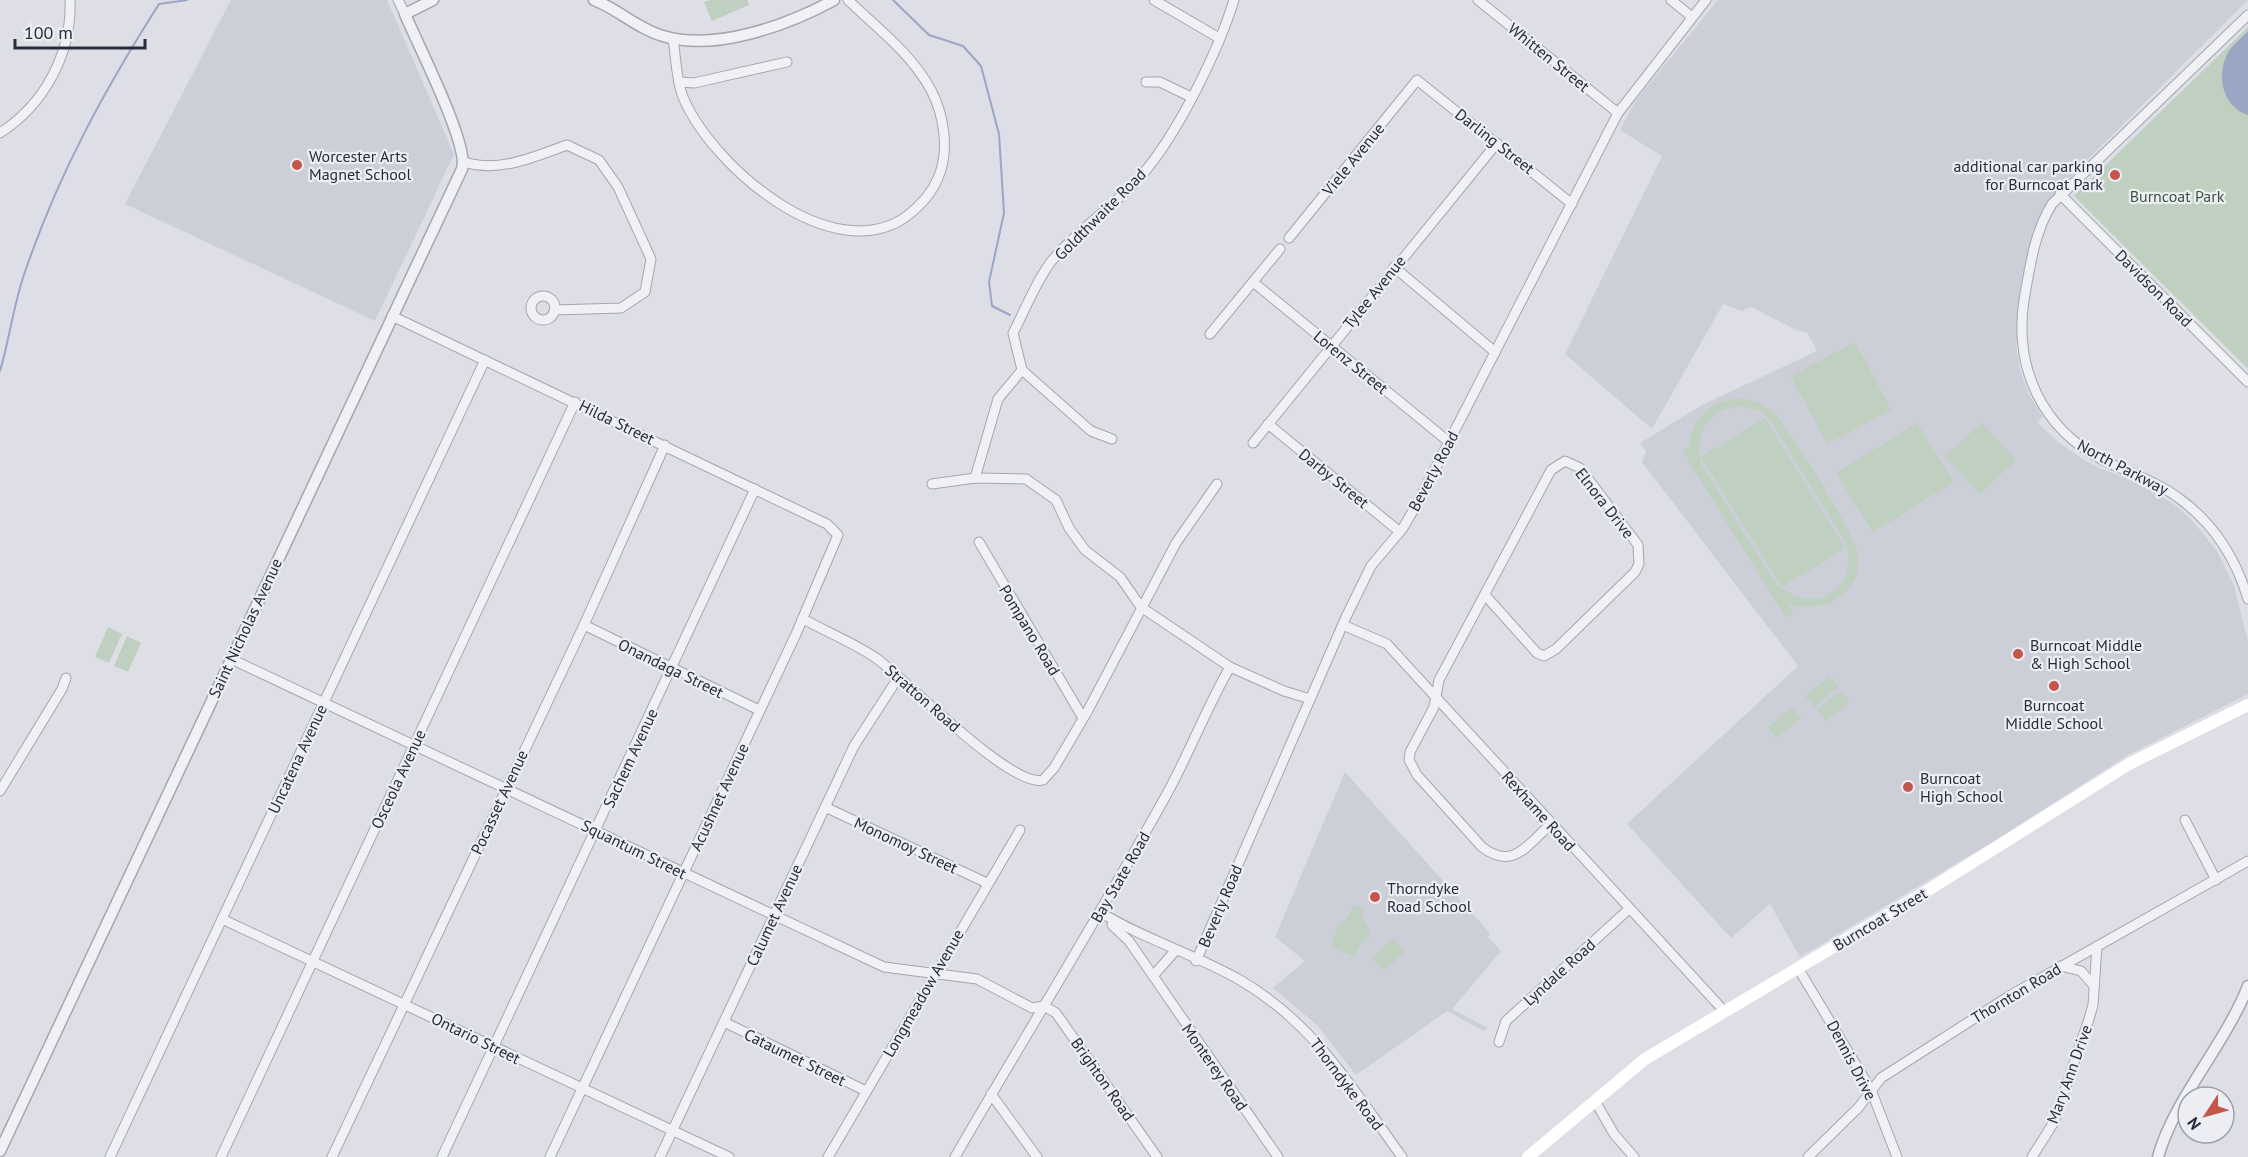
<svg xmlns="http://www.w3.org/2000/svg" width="2248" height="1157" viewBox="0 0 2248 1157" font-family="'PT Sans',sans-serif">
<rect width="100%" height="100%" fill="#dedfe6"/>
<g fill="#ccced8">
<polygon points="231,0 387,0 454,154 375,321 125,204"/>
<polygon points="1718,0 2248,0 2074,173 2038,218 2023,283 2016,346 2020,370 2028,393 2043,417 2037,422 2057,441 2082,459 2101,469 2142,484 2176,506 2191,519 2217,551 2234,586 2248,641 2248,694 2128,755 2002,836 1800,957 1770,904 1731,938 1627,824 1798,666 1642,462 1646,451 1640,443 1702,405 1817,351 1807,332 1798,331 1751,307 1742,311 1723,304 1652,429 1565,354 1662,156 1620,130 1636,100"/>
<polygon points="1345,772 1490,933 1488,937 1501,951 1452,1009 1488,1028 1484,1031 1447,1011 1356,1075 1317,1025 1273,988 1305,961 1275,937"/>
</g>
<g fill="#c0d0c0" fill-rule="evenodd">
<polygon points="710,0 747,0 749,5 712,21 704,2"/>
<polygon points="2248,27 2248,369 2074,196"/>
<polygon points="1855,342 1891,410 1827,444 1791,376"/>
<path d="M 1743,398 C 1755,401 1763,404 1772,411 C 1788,425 1853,532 1857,551 C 1865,594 1825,613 1789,605 L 1793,614 L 1786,618 L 1683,452 L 1689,448 C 1690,417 1714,399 1743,398 ZM 1738,406 L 1762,412 L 1770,420 L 1846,543 C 1861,594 1807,618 1773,580 L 1701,464 C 1694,435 1707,411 1738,406 Z"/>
<polygon points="1765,418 1845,548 1782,587 1701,457"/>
<polygon points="1917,423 1954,482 1873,532 1836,473"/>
<polygon points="1982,423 2016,460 1980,494 1945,456"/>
<polygon points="108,627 122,634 109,663 95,657"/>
<polygon points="127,636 141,643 128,672 114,666"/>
<polygon points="1829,676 1838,687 1814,707 1805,696"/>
<polygon points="1841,691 1850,702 1826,721 1817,710"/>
<polygon points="1792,707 1801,718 1777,738 1768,727"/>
<polygon points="1354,906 1364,907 1362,916 1371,934 1360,944 1354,957 1331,947 1338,925 1344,922"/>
<polygon points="1393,938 1405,951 1384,971 1371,958"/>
</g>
<path fill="#9ba5c4" d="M 2248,31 L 2248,115 C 2220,106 2215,70 2231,48 C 2236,42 2243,37 2248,31 Z"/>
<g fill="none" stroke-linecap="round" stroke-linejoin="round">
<g stroke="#9ba5c4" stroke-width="2">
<polyline points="893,0 929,35 963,46 981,66 999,134 1004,213 989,282 992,306 1010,315"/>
<path d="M 0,371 C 10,337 14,301 26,269 C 59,173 105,89 159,4 L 187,0"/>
</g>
<g stroke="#a4a5b0" stroke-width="11">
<g id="minor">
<polyline points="398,0 405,14"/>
<polyline points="1154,0 1219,38"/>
<polyline points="1478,0 1618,113"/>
<polyline points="1671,0 1692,17"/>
<path d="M 2248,15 L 2052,204 C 2034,233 2030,267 2024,300 C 2014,367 2041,428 2103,460 C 2129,473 2156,481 2180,499 C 2214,524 2236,559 2248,599"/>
<path d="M 673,39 C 676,57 676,79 683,97 C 711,165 832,270 907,216 C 921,205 932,193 938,178 C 950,151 944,115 931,90 C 911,53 877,28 848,0"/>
<polyline points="679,82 694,83 787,62"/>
<polyline points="1146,82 1160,82 1191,97"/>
<path d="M 0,133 C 45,104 72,53 70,0"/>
<path d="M 464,162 C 500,173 533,157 567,145 L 599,160 L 618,187 L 651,259 L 645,292 L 621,308 L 554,310"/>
<polyline points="2060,194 2248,382"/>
<polyline points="1289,238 1417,80 1572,204"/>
<polyline points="1394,267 1495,352"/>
<polyline points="1253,282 1449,442"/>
<circle cx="543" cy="308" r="12"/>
<polyline points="392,316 827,524 838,535 796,634 550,1157"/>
<polyline points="1210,334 1280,249"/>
<polyline points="1022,370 1091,431 1112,439"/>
<polyline points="1268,424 1400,532"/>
<polyline points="1253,443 1497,143"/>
<path d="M 975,478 L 998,399 L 1022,370 L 1013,333 C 1024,312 1040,273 1055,257 C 1081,228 1115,205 1141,176 C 1177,135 1218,52 1234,0"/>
<polyline points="932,484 975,478 1026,479 1056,500 1069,528 1085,550 1120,577 1141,607 1230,667"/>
<polyline points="979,542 1083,718"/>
<path d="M 1485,595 L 1537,653 L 1544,656 L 1556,649 L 1635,572 L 1639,564 L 1638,545 L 1580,468 L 1565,461 L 1551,470 L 1439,680 L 1434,707 L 1410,752 L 1409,760 L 1417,775 L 1482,847 C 1513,871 1527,845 1551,824"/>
<path d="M 803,619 C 827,632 854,643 876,658 C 905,679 1012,789 1043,780 L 1054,768 L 1087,712 L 1176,543 L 1217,484"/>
<polyline points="584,625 759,710"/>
<polyline points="1343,625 1387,644 1725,1012"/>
<polyline points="231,659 884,967 977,979 1032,1008 1044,1006 1056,1013 1157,1157"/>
<polyline points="0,791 62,689 66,678"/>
<polyline points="825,807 987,883"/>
<polyline points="2185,820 2216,880"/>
<path d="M 1100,912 C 1145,940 1195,954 1240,980 C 1315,1024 1352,1088 1402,1157"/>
<polyline points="222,919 729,1157"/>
<polyline points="1112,925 1129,941 1278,1157"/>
<polyline points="1196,961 1346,617 1371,566 1403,528 1417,504 1618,113 1706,0"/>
<polyline points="2061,966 2081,971 2094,986"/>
<polyline points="1798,968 1871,1090 1897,1157"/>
<polyline points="1153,976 1175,951"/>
<polyline points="724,1022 866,1091"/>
<polyline points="1499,1042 1506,1021 1629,909"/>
<polyline points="991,1094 1037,1157"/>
<polyline points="1595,1101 1614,1134 1634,1157"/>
<polyline points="110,1157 485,360"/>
<polyline points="221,1157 575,402"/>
<polyline points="332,1157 584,625 665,445"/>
<polyline points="442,1157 755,489"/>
<polyline points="660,1157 854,746 898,678"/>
<polyline points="828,1157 1020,830"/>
<path d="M 955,1157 C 1026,1034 1101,914 1169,790 C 1191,749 1207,707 1230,667 L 1284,691 L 1310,699"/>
<polyline points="1808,1157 1859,1107 1881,1078 2011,995 2248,861"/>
<polyline points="2032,1157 2054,1122 2089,1019 2093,1005 2097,946"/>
</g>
</g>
<g stroke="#a4a5b0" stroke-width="13">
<g id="tertiary">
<path d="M 594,0 C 618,9 638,29 663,36 C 715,52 788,25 834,0"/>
<path d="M 0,1151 L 462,169 C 470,146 416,41 405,14 L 433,0"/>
<path d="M 2158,1157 C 2174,1099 2225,1045 2248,986"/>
</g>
</g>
<use href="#minor" stroke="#f0f1f5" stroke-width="9"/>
<use href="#tertiary" stroke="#f0f1f5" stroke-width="10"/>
<polyline stroke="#fff" stroke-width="12" points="1528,1157 1645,1059 1914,899 2129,764 2248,705"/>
</g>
<g fill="#c4554a" stroke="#edeef4" stroke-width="2">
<circle cx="297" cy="165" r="6"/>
<circle cx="2115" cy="175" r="6"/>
<circle cx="2018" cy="654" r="6"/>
<circle cx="2054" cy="686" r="6"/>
<circle cx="1908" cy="787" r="6"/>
<circle cx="1375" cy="897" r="6"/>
</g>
<g text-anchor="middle" stroke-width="4.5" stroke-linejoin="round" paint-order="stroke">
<g font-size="16" fill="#282b3c" stroke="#edeef4">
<text transform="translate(1549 57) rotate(39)" y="6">Whitten Street</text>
<text transform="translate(1495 141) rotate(38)" y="6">Darling Street</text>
<text transform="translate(1353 159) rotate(-51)" y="6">Viele Avenue</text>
<text transform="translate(1100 214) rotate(-45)" y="6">Goldthwaite Road</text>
<text transform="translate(2154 288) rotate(45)" y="6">Davidson Road</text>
<text transform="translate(1374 292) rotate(-51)" y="6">Tylee Avenue</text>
<text transform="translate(1351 362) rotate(39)" y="6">Lorenz Street</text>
<text transform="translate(617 422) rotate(26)" y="6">Hilda Street</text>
<text transform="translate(2123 467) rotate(28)" y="6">North Parkway</text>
<text transform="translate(1433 471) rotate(-62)" y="6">Beverly Road</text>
<text transform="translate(1334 478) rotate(39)" y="6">Darby Street</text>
<text transform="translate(1605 503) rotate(52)" y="6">Elnora Drive</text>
<text transform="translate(245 628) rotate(-65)" y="6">Saint Nicholas Avenue</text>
<text transform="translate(1030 630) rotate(59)" y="6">Pompano Road</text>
<text transform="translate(671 668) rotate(26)" y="6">Onandaga Street</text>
<text transform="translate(923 698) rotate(41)" y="6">Stratton Road</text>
<text transform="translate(630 758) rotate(-65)" y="6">Sachem Avenue</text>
<text transform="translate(297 759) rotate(-65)" y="6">Uncatena Avenue</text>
<text transform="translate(398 779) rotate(-65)" y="6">Osceola Avenue</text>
<text transform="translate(719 797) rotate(-65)" y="6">Acushnet Avenue</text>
<text transform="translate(499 802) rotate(-65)" y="6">Pocasset Avenue</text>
<text transform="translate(1539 811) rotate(48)" y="6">Rexhame Road</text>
<text transform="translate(906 845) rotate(25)" y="6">Monomoy Street</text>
<text transform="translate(634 849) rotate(26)" y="6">Squantum Street</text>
<text transform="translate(1120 877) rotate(-60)" y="6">Bay State Road</text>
<text transform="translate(1220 906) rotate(-67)" y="6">Beverly Road</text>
<text transform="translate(774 915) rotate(-65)" y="6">Calumet Avenue</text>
<text transform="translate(1880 919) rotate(-31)" y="6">Burncoat Street</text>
<text transform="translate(1559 972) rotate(-42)" y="6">Lyndale Road</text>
<text transform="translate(923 993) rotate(-60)" y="6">Longmeadow Avenue</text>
<text transform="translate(2016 993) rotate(-31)" y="6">Thornton Road</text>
<text transform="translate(476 1038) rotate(26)" y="6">Ontario Street</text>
<text transform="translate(795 1057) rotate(26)" y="6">Cataumet Street</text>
<text transform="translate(1852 1060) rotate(62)" y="6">Dennis Drive</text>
<text transform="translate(1215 1067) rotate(55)" y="6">Monterey Road</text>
<text transform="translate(2069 1074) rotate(-70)" y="6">Mary Ann Drive</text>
<text transform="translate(1103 1079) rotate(55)" y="6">Brighton Road</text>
<text transform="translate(1347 1084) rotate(53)" y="6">Thorndyke Road</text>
</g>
<g font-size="16" fill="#282b3c" stroke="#edeef4" text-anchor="start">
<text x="309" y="162">Worcester Arts<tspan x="309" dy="18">Magnet School</tspan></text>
<text x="2103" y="172" text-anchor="end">additional car parking<tspan x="2103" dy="18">for Burncoat Park</tspan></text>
<text x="2030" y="651">Burncoat Middle<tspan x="2030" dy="18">&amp; High School</tspan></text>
<text x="2054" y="711" text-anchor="middle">Burncoat<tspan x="2054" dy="18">Middle School</tspan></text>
<text x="1920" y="784">Burncoat<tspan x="1920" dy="18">High School</tspan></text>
<text x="1387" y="894">Thorndyke<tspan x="1387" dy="18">Road School</tspan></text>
</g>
<g font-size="16" fill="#365738" stroke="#edeef4">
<text x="2177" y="202">Burncoat Park</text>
</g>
</g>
<g transform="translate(2206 1115) rotate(234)"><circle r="28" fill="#edeef4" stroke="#9ea0aa" stroke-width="1.5"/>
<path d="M0-4.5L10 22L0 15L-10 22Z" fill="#c4554a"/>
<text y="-9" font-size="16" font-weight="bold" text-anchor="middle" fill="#282b3c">N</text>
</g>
<path d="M15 39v9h130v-9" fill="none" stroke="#282b3c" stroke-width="3"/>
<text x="24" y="39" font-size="18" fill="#282b3c" stroke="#edeef4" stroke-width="4.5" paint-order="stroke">100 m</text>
</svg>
